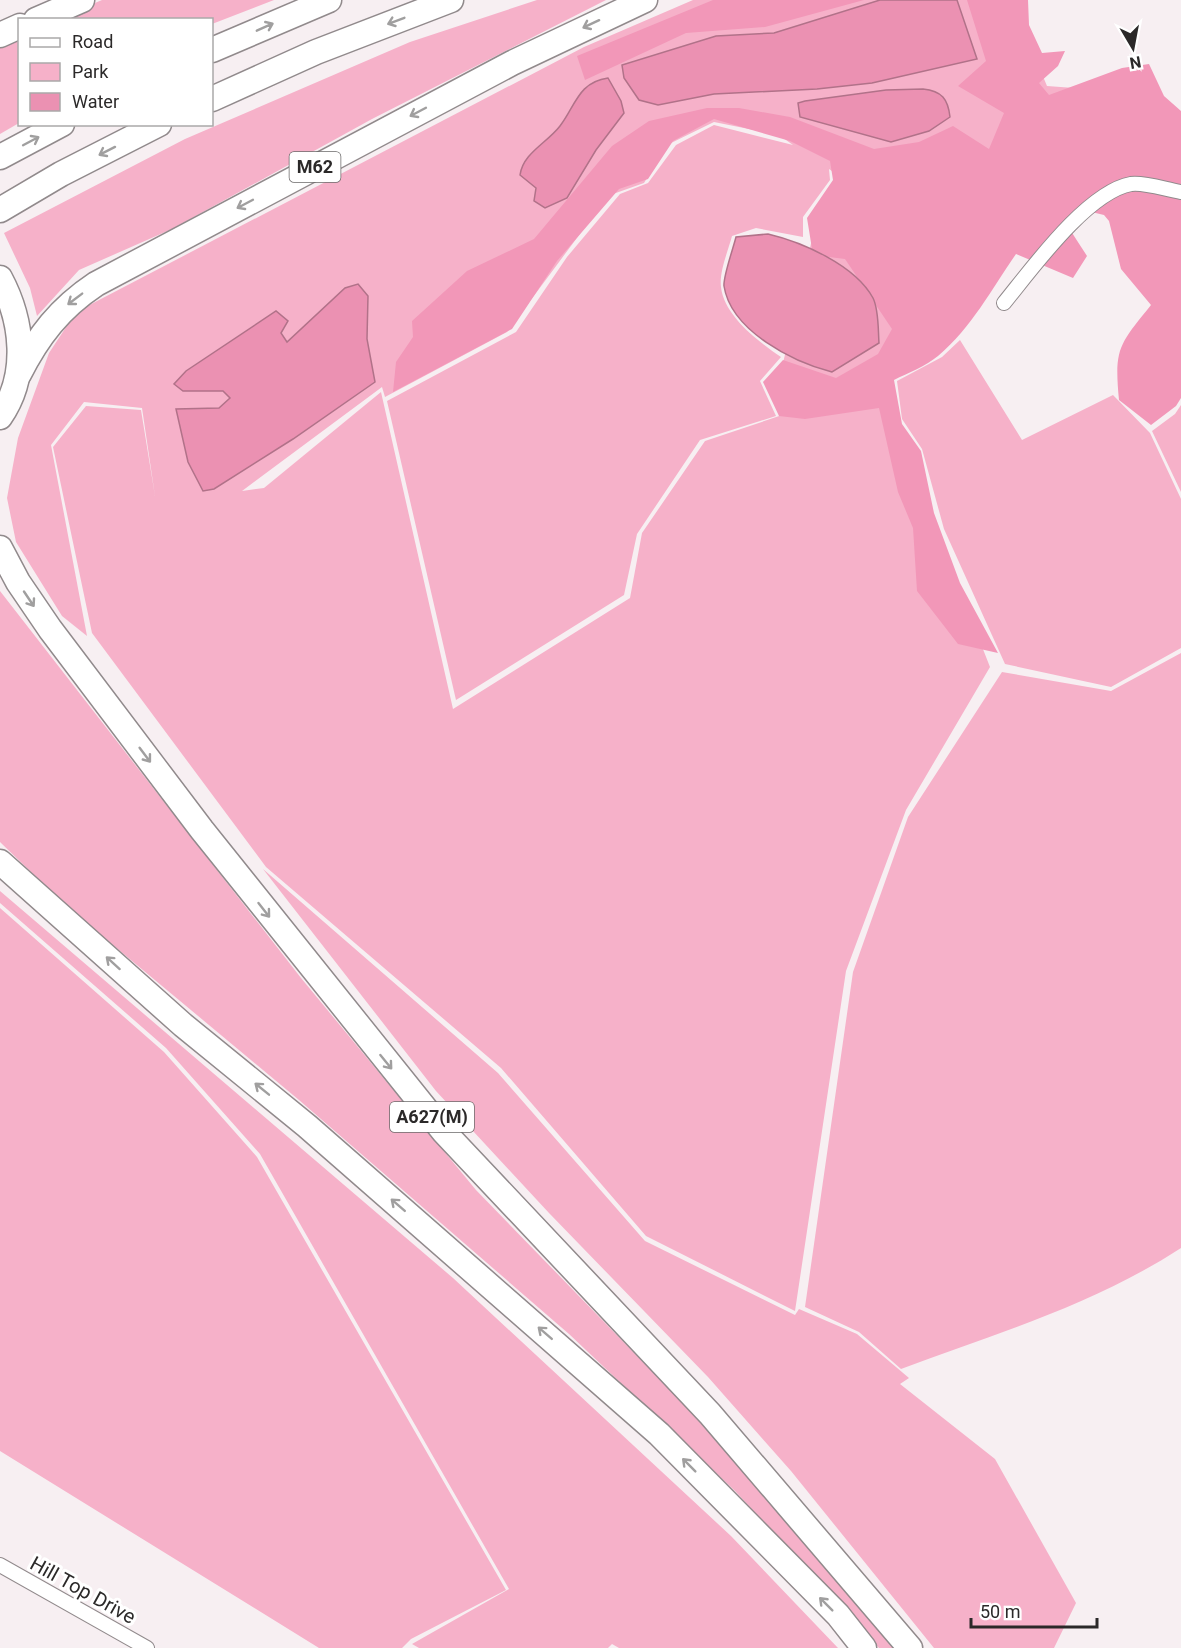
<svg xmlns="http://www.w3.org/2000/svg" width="1181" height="1648" viewBox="0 0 1181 1648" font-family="Roboto,sans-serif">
<rect width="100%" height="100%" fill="#f7eff2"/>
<g fill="#f6b1c9" fill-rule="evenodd">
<polygon points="102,0 274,0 212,24 212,20 55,20"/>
<polygon points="537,0 606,0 372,119 172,229 79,270 37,316 30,288 4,233 185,139 410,42"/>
<path d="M 693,0 L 1011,0 L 1047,86 L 1088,89 L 1014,254 L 880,387 L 990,667 L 906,810 L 846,971 L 795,1311 L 646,1236 L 501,1068 L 266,867 L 92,633 L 53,447 L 86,406 L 141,410 L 155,496 L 142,408 L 84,402 L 51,445 L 87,636 L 62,616 L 16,542 L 7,498 L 18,438 L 49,353 L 76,312 L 584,47 ZM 714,122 L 779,135 L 793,145 L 714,125 L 676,145 L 648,183 L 620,194 L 567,257 L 516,332 L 387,401 L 456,700 L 624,595 L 637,534 L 700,440 L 776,416 L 760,381 L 781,357 C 759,342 724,316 721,287 C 719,272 728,251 732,236 L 756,228 L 803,237 L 803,217 L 830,180 L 829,169 L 839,176 L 813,235 L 783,363 L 806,407 L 705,441 L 642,533 L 630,598 L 453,709 L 381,392 L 264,488 L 242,491 L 382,387 L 385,397 L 507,332 L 591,219 L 613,194 L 644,183 L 667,145 Z"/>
<polygon points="19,34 19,123 0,134 0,43"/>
<polygon points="960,340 1022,440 1113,395 1150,433 1181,499 1181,648 1111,687 1005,664 944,529 922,449 902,419 897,381 942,357"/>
<polygon points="1181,405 1181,492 1152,431 1175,414"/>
<polygon points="0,591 301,978 476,1190 708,1429 893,1648 879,1648 735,1491 569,1334 299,1100 66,906 0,842"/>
<path d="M 1181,653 L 1181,1248 C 1095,1304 996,1334 901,1369 L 859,1332 L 805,1307 L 853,972 L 908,817 L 1002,672 L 1111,691 Z"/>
<polygon points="263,869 498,1073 645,1241 795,1315 799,1309 857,1334 909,1378 900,1384 995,1459 1076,1603 1054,1648 934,1648 791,1471 708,1377 549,1213 436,1091"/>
<polygon points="0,891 453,1278 731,1536 838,1648 619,1648 612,1644 608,1648 419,1648 412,1644 509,1589 260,1154 166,1048 0,903"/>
<polygon points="0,908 164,1052 257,1157 506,1590 411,1639 402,1648 319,1648 0,1451"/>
</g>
<g fill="#f297b8">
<polygon points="713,0 864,0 765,27 686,33 585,80 577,56"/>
<path d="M 967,0 L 1028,0 L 1029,25 L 1042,53 L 1065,51 L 1058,66 L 1039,83 L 1049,95 L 1122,68 L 1149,64 L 1164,96 L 1181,111 L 1181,398 L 1176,406 L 1151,425 L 1119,400 C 1114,348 1119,345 1151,305 L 1121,269 L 1109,221 L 1104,215 L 1079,209 L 1065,222 L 1087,256 L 1073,278 L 1016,254 C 991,290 972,327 938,356 C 926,366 908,373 894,380 L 902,424 L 921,451 L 934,513 L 960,583 L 998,653 L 958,644 L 917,591 L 913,528 L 898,492 L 879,408 L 805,419 L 779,416 L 763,382 L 783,360 L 836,378 L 878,354 L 892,329 L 845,259 L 813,255 L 807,218 L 833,180 L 830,161 L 790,141 L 714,119 L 673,141 L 648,179 L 619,189 L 557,261 L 512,329 L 393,392 L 396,362 L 413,337 L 412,321 L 467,271 L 534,239 L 612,146 L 649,121 L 707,108 L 739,108 L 790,117 L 874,149 L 919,142 L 953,126 L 989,149 L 1004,113 L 958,86 L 986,61 Z"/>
</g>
<g fill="#eb91b2" stroke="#b17289" stroke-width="1.5">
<polygon points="880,0 957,0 977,59 872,83 817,89 714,94 658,105 639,100 624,78 622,65 716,36 774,33"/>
<path d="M 608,78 L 621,101 L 624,113 L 596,150 L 567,198 L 545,208 L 534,201 L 536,188 L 520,175 C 523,153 547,143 560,126 C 575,107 578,82 608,78 Z"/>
<path d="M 923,89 C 942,91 948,99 950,117 L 929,131 L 891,142 L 800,117 L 798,103 L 805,101 L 886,90 Z"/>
<path d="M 768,234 C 802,242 855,265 873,298 C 879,310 878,330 879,343 L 832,372 C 793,362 731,331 724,286 C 723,277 733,249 736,237 Z"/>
<polygon points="358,284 368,296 367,339 375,382 293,439 214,489 203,491 188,462 176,409 219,408 230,398 223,391 183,391 174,384 186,371 276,311 288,321 281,333 287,342 345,288"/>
</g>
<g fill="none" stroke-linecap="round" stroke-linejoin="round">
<g stroke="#918a8c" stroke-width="16">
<g id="street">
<path d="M 1004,303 C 1031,270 1087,192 1131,184 C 1145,182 1167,190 1181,192"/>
<polyline points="0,1565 147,1648"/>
</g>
</g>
<g stroke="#918a8c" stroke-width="27">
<g id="highway">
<polyline points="36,20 82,0"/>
<polyline points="0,35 20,26"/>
<polyline points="212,50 329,0"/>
<polyline points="212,99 316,52 451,0"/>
<polyline points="0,157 62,124"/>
<polyline points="0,210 61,174 159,124"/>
<path d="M 0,278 C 23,321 29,375 0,417"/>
<path d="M 19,374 C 38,336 60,308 96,284 L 512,63 L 645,0"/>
<polyline points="0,548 18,582 50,629 202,830 444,1132 710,1414 910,1648"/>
<polyline points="0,862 183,1025 307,1126 659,1434 838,1615 864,1648"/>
</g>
</g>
<use href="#street" stroke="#fff" stroke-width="14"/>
<use href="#highway" stroke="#fff" stroke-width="24"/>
</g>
<defs><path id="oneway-shaft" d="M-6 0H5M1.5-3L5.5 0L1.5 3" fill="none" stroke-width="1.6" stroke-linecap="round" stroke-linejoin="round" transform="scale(1.5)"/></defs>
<g stroke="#a09f9f">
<use href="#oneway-shaft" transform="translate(396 21) rotate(159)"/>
<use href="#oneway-shaft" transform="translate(591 24) rotate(155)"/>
<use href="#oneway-shaft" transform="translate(265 27) rotate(-24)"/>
<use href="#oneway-shaft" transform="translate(418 112) rotate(152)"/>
<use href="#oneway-shaft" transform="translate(31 141) rotate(-28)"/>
<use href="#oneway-shaft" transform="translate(107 151) rotate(153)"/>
<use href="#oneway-shaft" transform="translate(245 204) rotate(152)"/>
<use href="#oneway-shaft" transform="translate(75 299) rotate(143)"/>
<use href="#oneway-shaft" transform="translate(29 599) rotate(56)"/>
<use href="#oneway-shaft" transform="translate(145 755) rotate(53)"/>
<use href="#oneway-shaft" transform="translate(264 910) rotate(52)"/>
<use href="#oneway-shaft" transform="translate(113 963) rotate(-138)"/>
<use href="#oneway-shaft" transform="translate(386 1062) rotate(51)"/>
<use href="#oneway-shaft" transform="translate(262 1089) rotate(-141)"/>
<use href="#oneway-shaft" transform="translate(398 1205) rotate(-139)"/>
<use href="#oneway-shaft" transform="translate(545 1333) rotate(-139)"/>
<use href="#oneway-shaft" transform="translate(689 1465) rotate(-135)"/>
<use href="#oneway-shaft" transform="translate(826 1604) rotate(-135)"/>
</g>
<g text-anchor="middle" stroke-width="6" stroke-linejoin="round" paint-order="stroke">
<g fill="#fff" stroke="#6b6969" stroke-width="1.5">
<rect x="289.5" y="152" width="51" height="30" rx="4.5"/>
<rect x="390" y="1102" width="84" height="30" rx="4.5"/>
</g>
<g font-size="18" font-weight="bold" fill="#2b2929">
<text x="315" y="173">M62</text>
<text x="432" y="1123">A627(M)</text>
</g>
<g font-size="20" fill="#2b2929" stroke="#fff">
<text transform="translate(83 1590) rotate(29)" y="7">Hill Top Drive</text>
</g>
</g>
<rect x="18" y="18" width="195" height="108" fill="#ffffff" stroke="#aaa9a9" stroke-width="1.5"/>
<rect x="30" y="38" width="30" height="9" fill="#ffffff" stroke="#aaa9a9" stroke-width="1.5"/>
<text x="72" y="48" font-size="18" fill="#2b2929">Road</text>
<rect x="30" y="63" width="30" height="18" fill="#f6b1c9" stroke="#aaa9a9" stroke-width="1.5"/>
<text x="72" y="78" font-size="18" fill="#2b2929">Park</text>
<rect x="30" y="93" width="30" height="18" fill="#eb91b2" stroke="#aaa9a9" stroke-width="1.5"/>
<text x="72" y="108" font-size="18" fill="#2b2929">Water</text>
<g transform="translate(1133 48) rotate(170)" stroke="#ffffff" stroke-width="4.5" paint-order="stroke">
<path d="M0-4.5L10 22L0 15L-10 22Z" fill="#2b2929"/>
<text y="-9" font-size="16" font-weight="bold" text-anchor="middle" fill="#2b2929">N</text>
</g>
<path d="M971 1618v9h126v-9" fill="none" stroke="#2b2929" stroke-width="3"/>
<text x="980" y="1618" font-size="18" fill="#2b2929" stroke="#ffffff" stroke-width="4.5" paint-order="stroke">50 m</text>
</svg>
